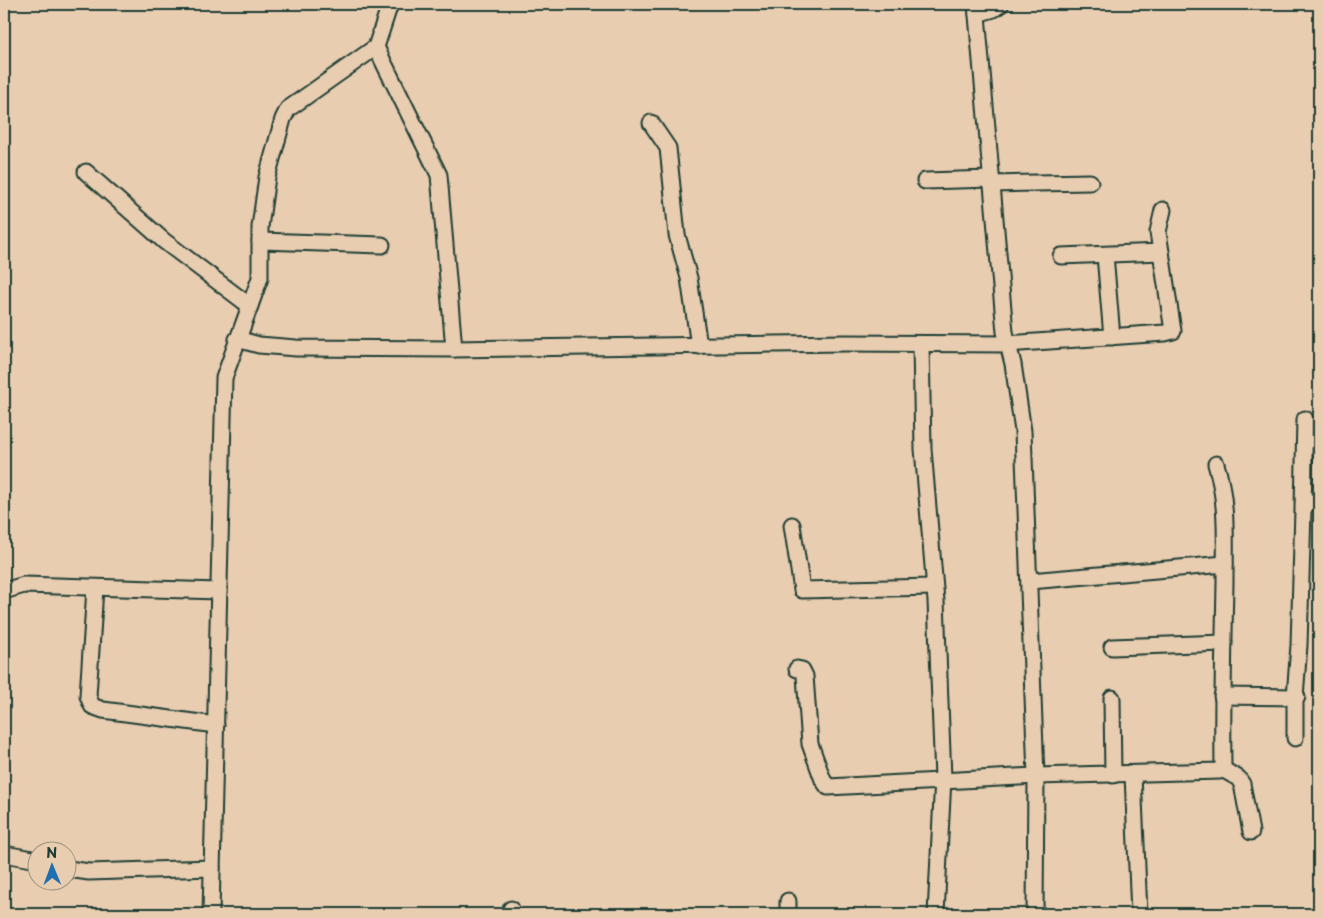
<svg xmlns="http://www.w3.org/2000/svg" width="1323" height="918" viewBox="0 0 1323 918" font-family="'Playpen Sans',sans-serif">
<rect width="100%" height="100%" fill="#e9cdb0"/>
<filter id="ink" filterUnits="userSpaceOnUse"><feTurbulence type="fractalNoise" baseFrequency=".02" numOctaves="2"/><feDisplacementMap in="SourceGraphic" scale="10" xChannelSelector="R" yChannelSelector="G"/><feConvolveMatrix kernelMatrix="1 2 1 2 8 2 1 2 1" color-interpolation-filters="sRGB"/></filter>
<g filter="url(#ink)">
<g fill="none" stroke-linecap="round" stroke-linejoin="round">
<g stroke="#1f3d34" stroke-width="19">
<g id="minor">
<polyline points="976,4 1005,332 1013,364 1023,431 1036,776 1035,914"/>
<polyline points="977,14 994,9 1001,4"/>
<polyline points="376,47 439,175 454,349"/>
<polyline points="651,123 668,148 677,235 689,278 699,346"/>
<polyline points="86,172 164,241 250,306"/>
<polyline points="925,181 991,179"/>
<polyline points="991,184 1090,182"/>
<polyline points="260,241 382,245"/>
<polyline points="1105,255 1112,337"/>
<polyline points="1061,256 1161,252"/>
<polyline points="237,339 259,345 296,348 454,349 845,343 1007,344 1165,333 1173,331 1158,232 1163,210"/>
<polyline points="921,345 923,449 936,601 943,778 936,914"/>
<polyline points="1303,507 1305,419"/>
<polyline points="792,525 802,590 934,587"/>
<polyline points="1030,581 1225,564"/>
<polyline points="95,588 88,696 92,706 103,710 216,725"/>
<polyline points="4,591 24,585 219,591"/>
<polyline points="1112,647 1224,643"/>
<path d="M 797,669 L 802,670 L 805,676 L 810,744 L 823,780 L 828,787 L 1036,776 L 1220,771 L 1223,765 C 1222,704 1224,643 1225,582 C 1225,541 1228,503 1216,464"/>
<polyline points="1222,696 1297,697"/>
<polyline points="1112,698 1113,775"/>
<polyline points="1295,738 1295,697 1299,645 1303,510 1308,502 1319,502"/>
<polyline points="1222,769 1238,778 1242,784 1251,832"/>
<polyline points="1133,775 1139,914"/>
<polyline points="4,854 38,860"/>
<polyline points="68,869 89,872 212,868"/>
<polyline points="788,901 788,914"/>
<polyline points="511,909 511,914"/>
<polyline points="211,914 224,378 260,278 260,227 267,177 283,119 288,109 376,47 390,4"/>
</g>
</g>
<use href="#minor" stroke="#e9cdb0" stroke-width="15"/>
</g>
</g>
<rect width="1323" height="918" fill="none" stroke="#e9cdb0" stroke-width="20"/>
<rect x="10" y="10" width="1303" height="898" fill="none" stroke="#1f3d34" stroke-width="2" filter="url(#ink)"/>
<g transform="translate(52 866) rotate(359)"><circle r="24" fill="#e9cdb0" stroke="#98937e"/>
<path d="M0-4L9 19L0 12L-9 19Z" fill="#1f6fb2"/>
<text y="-8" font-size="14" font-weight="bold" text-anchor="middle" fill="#1f3d34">N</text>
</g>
</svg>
